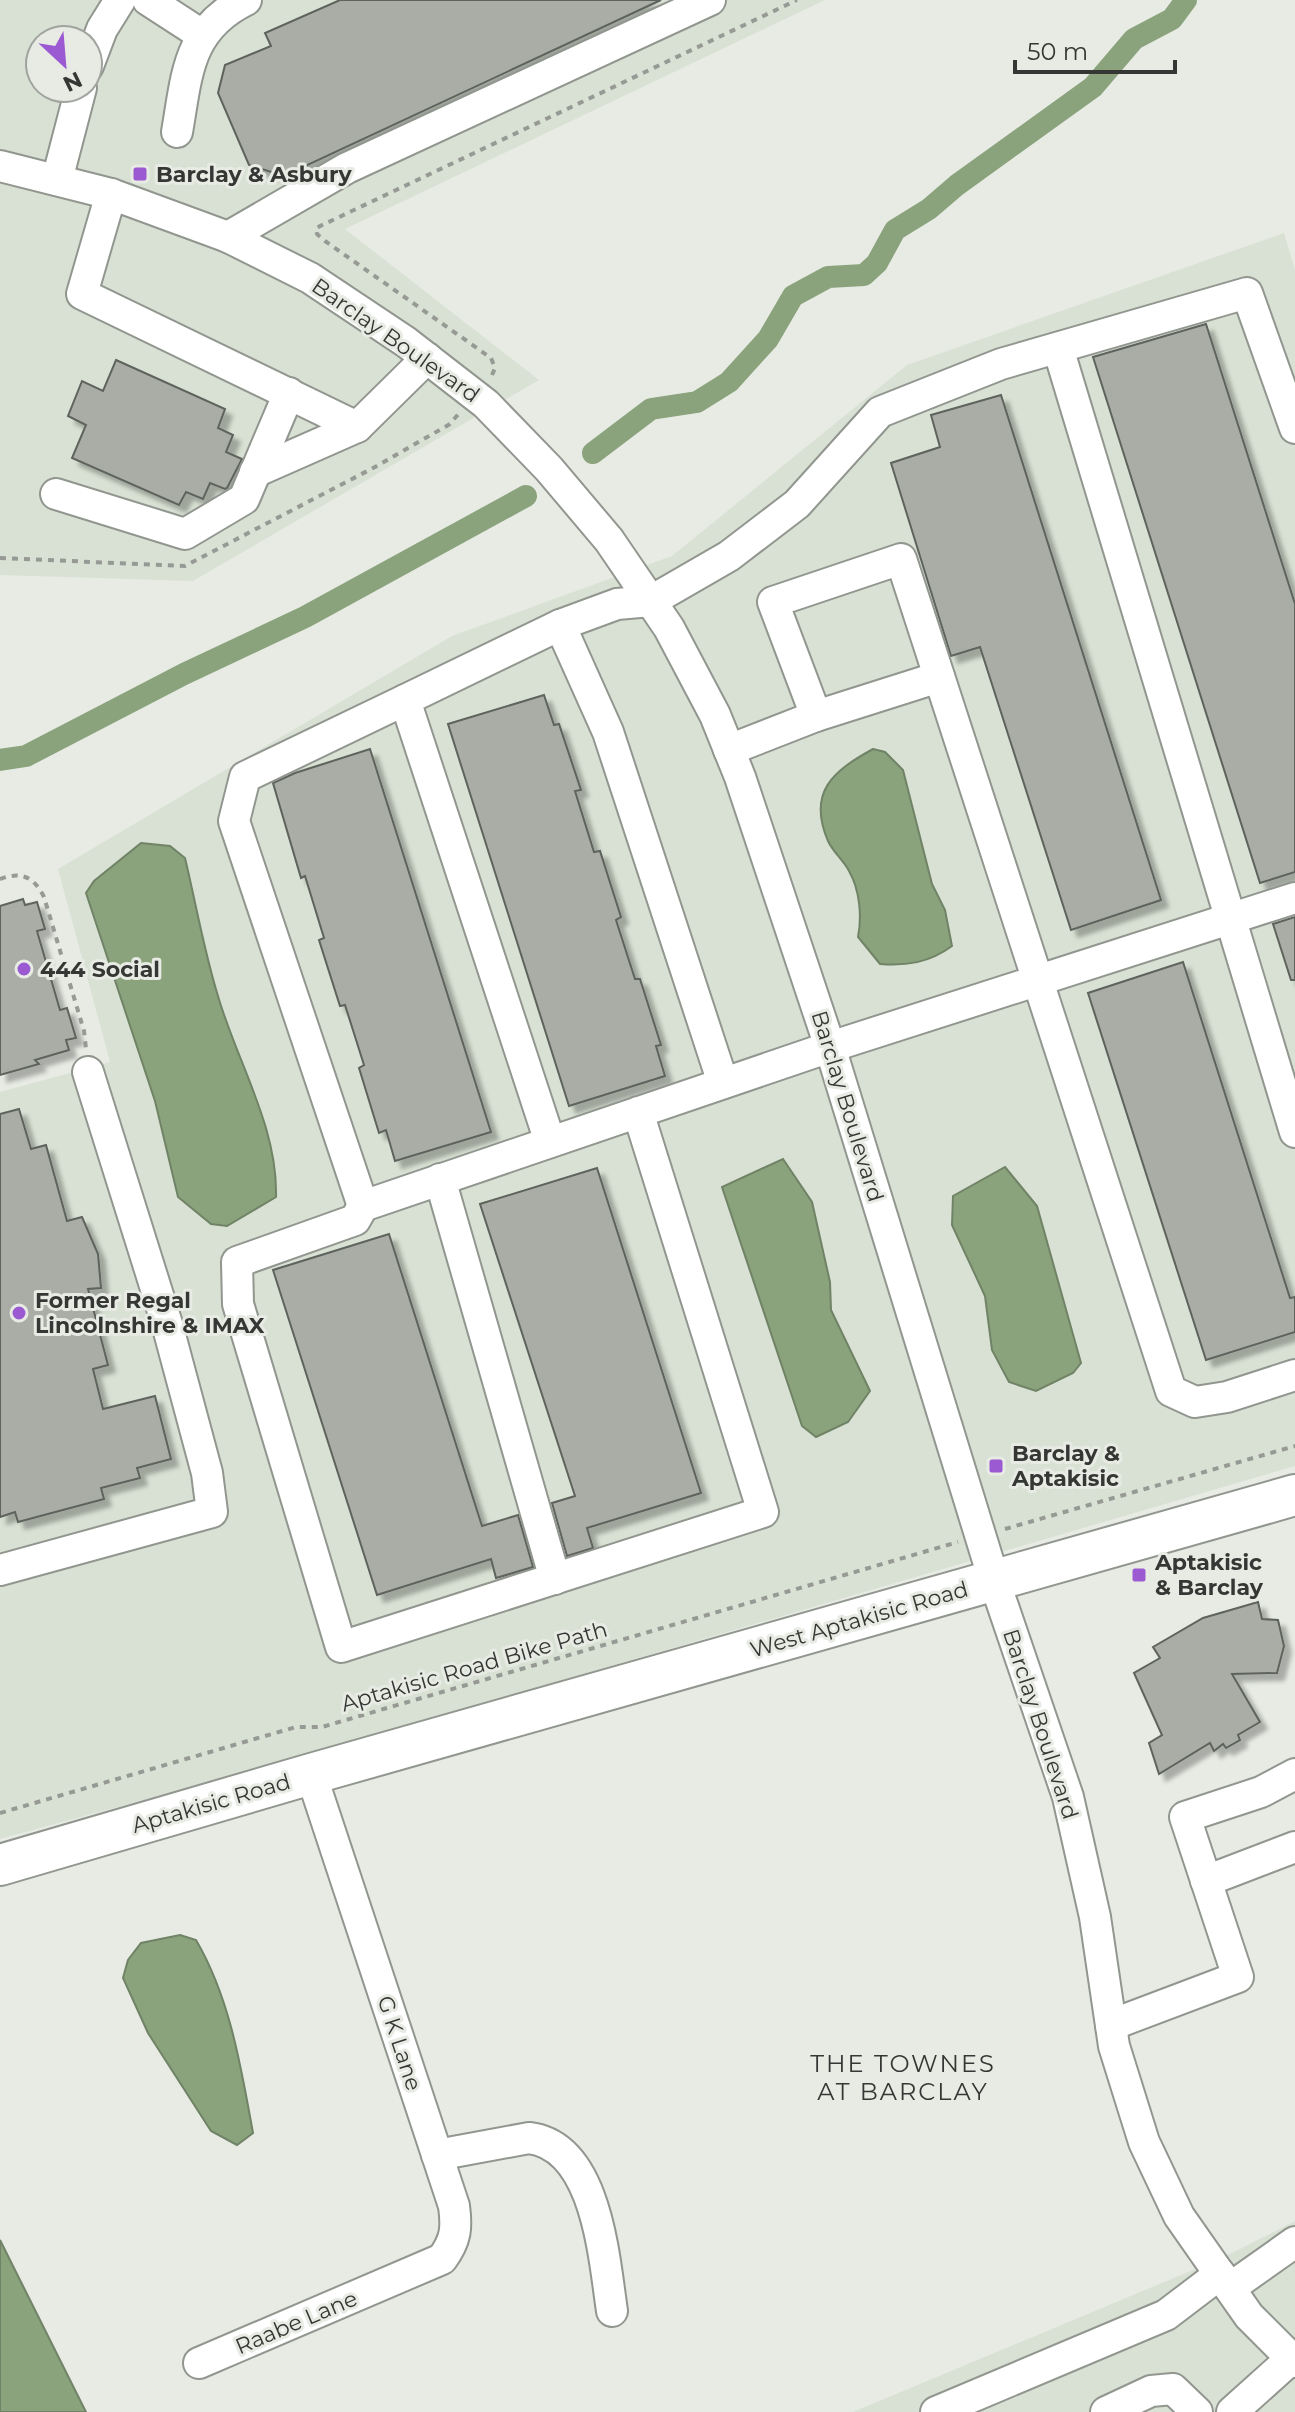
<svg xmlns="http://www.w3.org/2000/svg" width="1295" height="2412" viewBox="0 0 1295 2412" font-family="Montserrat,sans-serif">
<defs>
<filter id="shadow"><feDropShadow dx="7" dy="7" stdDeviation="2" flood-color="#0004"/></filter>
</defs>
<rect width="100%" height="100%" fill="#e7ebe4"/>
<g fill="#d9e1d4" fill-rule="evenodd">
<path d="M 0,0 L 825,0 L 345,229 L 539,380 L 193,581 L 0,575 ZM 40,40 L 88,40 L 88,88 L 40,88 Z"/>
<polygon points="1284,233 1295,270 1295,1466 297,1758 0,1839 0,1092 110,1062 58,869 452,636 672,556 907,365"/>
<polygon points="1295,2221 1295,2412 853,2412 1224,2257"/>
</g>
<g fill="#8aa37c" stroke="#708366" stroke-width="2">
<path d="M 873,749 L 885,752 L 903,770 L 932,884 L 945,910 L 952,946 C 929,963 906,966 880,964 L 858,937 C 862,917 860,890 849,871 C 844,861 833,852 828,841 C 807,792 833,771 873,749 Z"/>
<path d="M 141,843 L 170,846 L 185,858 C 196,904 204,951 218,996 C 237,1062 278,1127 276,1197 L 227,1226 L 211,1224 L 178,1197 L 155,1101 L 86,893 L 94,881 Z"/>
<polygon points="783,1159 812,1202 830,1282 831,1310 870,1391 848,1422 816,1437 802,1426 722,1187"/>
<polygon points="1005,1167 1037,1206 1081,1363 1073,1373 1036,1391 1009,1382 992,1350 985,1296 952,1225 953,1196"/>
<path d="M 180,1935 L 196,1940 C 230,1998 241,2067 253,2133 L 237,2145 L 211,2131 L 148,2033 L 123,1978 L 128,1960 L 141,1943 Z"/>
<polygon points="0,2240 86,2412 0,2412"/>
</g>
<g fill="none" stroke-linecap="round" stroke-linejoin="round">
<g stroke="#8aa37c" stroke-width="22">
<polyline points="593,453 651,409 697,402 729,382 768,339 793,296 828,277 864,275 877,263 895,230 929,209 957,185 1093,87 1134,39 1172,19 1186,0"/>
<polyline points="0,760 26,756 184,674 305,617 526,496"/>
</g>
</g>
<g fill="#a9ada6" stroke="#5f635d" stroke-width="2" filter="url(#shadow)">
<polygon points="340,0 661,0 284,176 249,165 218,93 225,65 271,46 265,33"/>
<polygon points="1206,324 1295,604 1295,872 1260,883 1093,357"/>
<polygon points="116,360 225,409 218,428 233,435 226,452 242,459 227,488 225,489 210,483 203,499 186,492 179,505 72,458 86,425 68,416 82,381 103,391"/>
<polygon points="1001,395 1161,900 1071,930 980,647 951,656 891,463 940,447 931,415"/>
<polygon points="544,695 554,725 559,724 581,790 575,791 594,852 600,851 621,917 616,920 635,979 640,979 661,1045 656,1046 665,1076 569,1106 448,724"/>
<polygon points="370,749 491,1132 395,1161 386,1130 379,1133 359,1068 364,1065 345,1005 340,1006 319,940 324,938 305,876 301,878 273,783 295,773"/>
<polygon points="23,899 25,905 37,902 45,929 37,931 60,1010 67,1008 76,1038 66,1040 69,1050 35,1060 39,1064 0,1075 0,906"/>
<polygon points="1295,917 1295,980 1291,980 1273,924"/>
<polygon points="1183,962 1290,1298 1295,1297 1295,1332 1206,1360 1088,993"/>
<polygon points="19,1109 31,1149 46,1145 67,1221 82,1217 98,1254 101,1288 88,1289 108,1365 93,1369 103,1409 155,1396 171,1459 137,1468 140,1478 101,1488 104,1499 18,1522 15,1512 0,1517 0,1114"/>
<polygon points="597,1168 701,1493 587,1528 593,1548 567,1556 552,1503 575,1496 480,1204"/>
<polygon points="389,1234 482,1526 518,1515 533,1567 496,1578 491,1559 377,1595 273,1270"/>
<polygon points="1258,1602 1262,1619 1278,1620 1284,1646 1277,1673 1232,1674 1260,1722 1238,1735 1240,1740 1226,1748 1223,1744 1214,1751 1210,1743 1159,1774 1149,1743 1162,1735 1134,1673 1160,1658 1153,1647 1203,1618"/>
</g>
<g fill="none" stroke-linecap="round" stroke-linejoin="round">
<g stroke="#91968f" stroke-width="34">
<g id="minor">
<polyline points="148,0 202,35"/>
<polyline points="88,66 102,29 120,0"/>
<path d="M 177,132 C 187,75 187,29 246,0"/>
<polyline points="0,166 111,194 228,237 310,278 406,342 486,404 549,469 609,540 669,628 715,715 740,777 830,1047 994,1580 1068,1797 1095,1917 1114,2046 1144,2142 1179,2216 1249,2316 1295,2362"/>
<polyline points="57,180 81,88"/>
<polyline points="111,194 82,294 357,427"/>
<polyline points="228,237 347,168 710,0"/>
<polyline points="1058,348 1295,1132"/>
<polyline points="255,472 357,427 427,358"/>
<polyline points="56,494 185,534 244,499 289,393"/>
<polyline points="560,625 608,732 723,1083"/>
<polyline points="816,716 939,677"/>
<polyline points="729,750 816,716 773,602 901,559 1171,1391 1195,1402 1227,1397 1295,1375"/>
<polyline points="638,1112 763,1512 341,1647 238,1304 237,1262 355,1220 363,1206 830,1047 1295,898"/>
<polyline points="550,1142 405,700 560,625 617,604 651,601 729,556 797,504 880,412 1001,364 1247,293 1295,428"/>
<polyline points="440,1179 555,1579"/>
<polyline points="363,1206 234,821 245,777 405,700"/>
<polyline points="0,1570 212,1512 207,1473 167,1324 88,1072"/>
<polyline points="1206,1881 1295,1847"/>
<polyline points="1111,2025 1238,1977 1185,1817 1261,1792 1295,1774"/>
<path d="M 437,2155 L 529,2138 C 597,2146 604,2258 612,2311"/>
<polyline points="1230,2288 1295,2242"/>
<path d="M 199,2363 L 442,2259 C 456,2240 457,2228 454,2206 L 311,1774"/>
<polyline points="936,2412 1166,2315 1220,2274"/>
<polyline points="1106,2412 1151,2391 1173,2389 1197,2412"/>
<polyline points="1232,2412 1292,2358"/>
</g>
</g>
<g stroke="#91968f" stroke-width="44">
<polyline id="major" points="0,1865 311,1774 1295,1495"/>
</g>
<g stroke="#969994" stroke-width="4" stroke-dasharray="6 6" stroke-linecap="butt">
<polyline points="492,375 495,368 491,358 325,241 317,234 316,228 797,0"/>
<polyline points="0,558 185,566 375,467 450,424 460,412"/>
<path d="M 0,879 C 22,871 34,877 44,897 L 84,1031 L 86,1049"/>
<polyline points="1005,1529 1295,1446"/>
<polyline points="0,1813 296,1727 322,1727 339,1722 958,1542"/>
</g>
<use href="#minor" stroke="#fff" stroke-width="30"/>
<use href="#major" stroke="#fff" stroke-width="40"/>
</g>
<g fill="#9b5ad1" stroke="#e7ebe4" stroke-width="3">
<rect x="132" y="166" width="16" height="16" rx="4"/>
<circle cx="24" cy="969" r="8"/>
<circle cx="19" cy="1313" r="8"/>
<rect x="988" y="1458" width="16" height="16" rx="4"/>
<rect x="1131" y="1567" width="16" height="16" rx="4"/>
</g>
<g text-anchor="middle" stroke-width="6" stroke-linejoin="round" paint-order="stroke">
<g font-size="22" font-weight="bold" fill="#353734" stroke="#e7ebe4" text-anchor="start">
<text x="156" y="182">Barclay &amp; Asbury</text>
<text x="40" y="977">444 Social</text>
<text x="35" y="1308">Former Regal<tspan x="35" dy="25">Lincolnshire &amp; IMAX</tspan></text>
<text x="1012" y="1461">Barclay &amp;<tspan x="1012" dy="25">Aptakisic</tspan></text>
<text x="1155" y="1570">Aptakisic<tspan x="1155" dy="25">&amp; Barclay</tspan></text>
</g>
<g font-size="22" fill="#353734" stroke="#e7ebe4">
<text transform="translate(396 340) rotate(35)" y="8">Barclay Boulevard</text>
<text transform="translate(848 1106) rotate(73)" y="8">Barclay Boulevard</text>
<text transform="translate(859 1619) rotate(-16)" y="8">West Aptakisic Road</text>
<text transform="translate(474 1666) rotate(-16)" y="8">Aptakisic Road Bike Path</text>
<text transform="translate(1041 1724) rotate(72)" y="8">Barclay Boulevard</text>
<text transform="translate(211 1803) rotate(-16)" y="8">Aptakisic Road</text>
<text transform="translate(400 2043) rotate(72)" y="8">G K Lane</text>
<text transform="translate(296 2322) rotate(-23)" y="8">Raabe Lane</text>
</g>
<g font-size="24" letter-spacing="2" fill="#353734" stroke="#e7ebe4">
<text x="903" y="2072">THE TOWNES<tspan x="903" dy="28">AT BARCLAY</tspan></text>
</g>
</g>
<g transform="translate(64 64) rotate(154)"><circle r="38" fill="#e7ebe4" stroke="#a0a39e" stroke-width="2"/>
<path d="M0-6L14 30L0 20L-14 30Z" fill="#9b5ad1"/>
<text y="-12" font-size="22" font-weight="bold" text-anchor="middle" fill="#353734">N</text>
</g>
<path d="M1015 60v12h160v-12" fill="none" stroke="#353734" stroke-width="4"/>
<text x="1027" y="60" font-size="24" fill="#353734" stroke="#e7ebe4" stroke-width="6" paint-order="stroke">50 m</text>
</svg>
